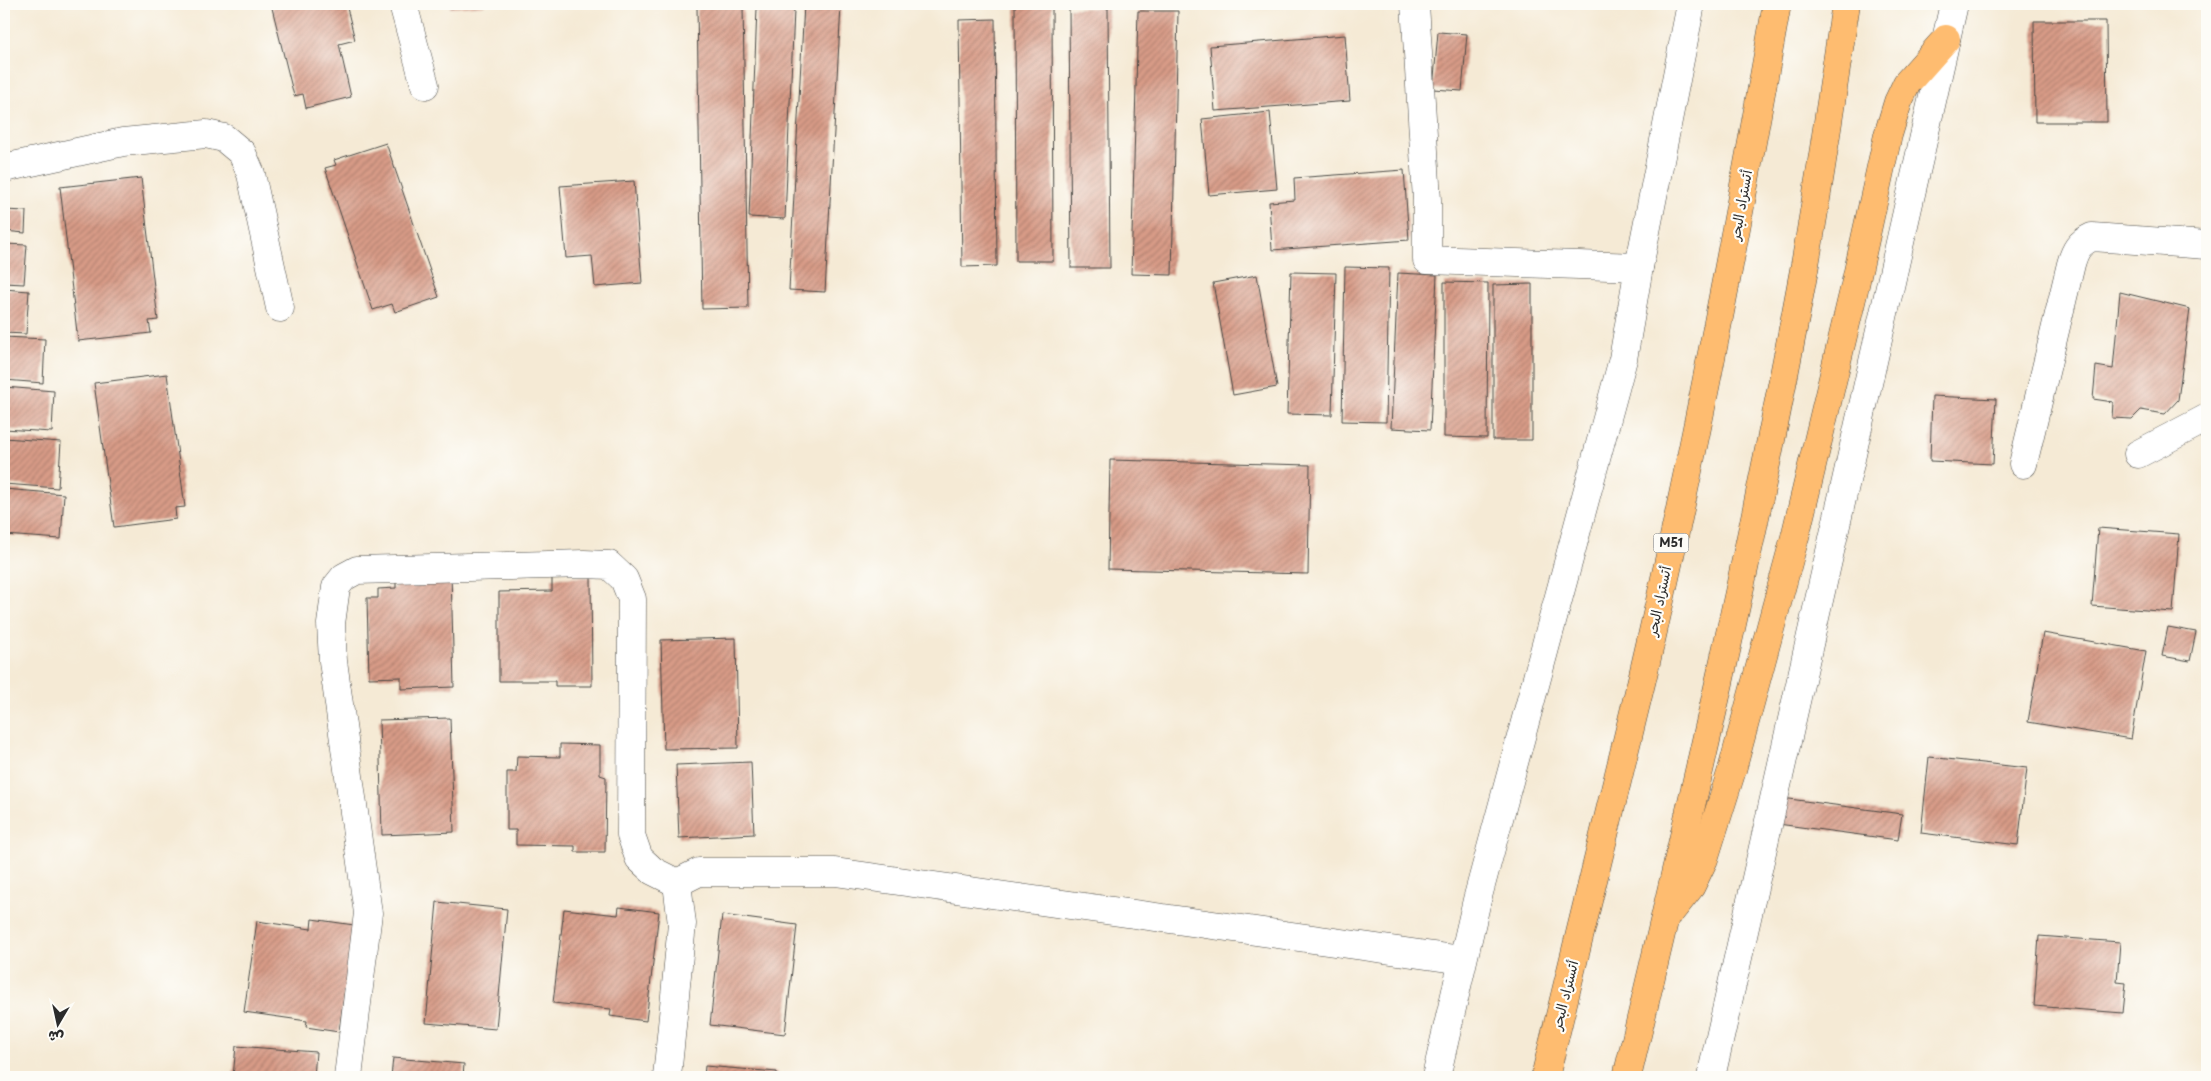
<svg xmlns="http://www.w3.org/2000/svg" width="2211" height="1081" viewBox="0 0 2211 1081" font-family="'Playpen Sans','Playpen Sans Arabic',sans-serif">
<defs>
<pattern id="building-hatch" width="6" height="6" patternUnits="userSpaceOnUse" patternTransform="scale(1.25)"><rect width="6" height="6" fill="#d89b87"/><path d="M-1 1l2-2M0 6l6-6M5 7l2-2" fill="none" stroke="#af7f6f"/></pattern>
</defs>
<rect width="100%" height="100%" fill="#fdfcf7"/>
<filter id="ink" filterUnits="userSpaceOnUse"><feTurbulence type="fractalNoise" baseFrequency=".02" numOctaves="2"/><feDisplacementMap in="SourceGraphic" scale="10" xChannelSelector="R" yChannelSelector="G"/><feConvolveMatrix kernelMatrix="1 2 1 2 8 2 1 2 1" color-interpolation-filters="sRGB"/></filter>
<filter id="wash" filterUnits="userSpaceOnUse"><feTurbulence type="fractalNoise" baseFrequency=".0096" numOctaves="4" result="noise"/><feDisplacementMap in="SourceGraphic" scale="20" xChannelSelector="R" yChannelSelector="G"/><feGaussianBlur stdDeviation="1.12" result="paint"/><feColorMatrix in="noise" values="0 0 0 0 0 0 0 0 0 0 0 0 0 0 0 0 0 1.4 0 .05"/><feComposite in="paint" operator="in"/></filter>
<g filter="url(#wash)">
<rect width="100%" height="100%" fill="#f5ead5"/>
<g id="blocks">
<g fill="url(#building-hatch)">
<polygon points="271,4 346,4 355,40 339,44 351,97 306,108 303,94 294,96"/>
<polygon points="450,4 485,4 485,5 450,8"/>
<polygon points="804,4 841,6 825,292 789,290"/>
<polygon points="1015,4 1052,4 1053,261 1016,261"/>
<polygon points="743,6 748,308 702,309 697,7"/>
<polygon points="757,8 794,10 785,219 749,217"/>
<polygon points="1069,8 1108,8 1110,268 1071,268"/>
<polygon points="1138,11 1178,11 1172,275 1131,274"/>
<polygon points="995,19 997,266 962,267 959,20"/>
<polygon points="2034,21 2106,21 2107,122 2035,122"/>
<polygon points="1438,32 1467,34 1462,91 1433,89"/>
<polygon points="1345,35 1350,101 1215,111 1210,46"/>
<polygon points="1270,112 1277,189 1209,195 1202,119"/>
<polygon points="386,143 439,297 395,312 392,304 373,310 325,168 336,165 334,160"/>
<polygon points="1404,170 1409,240 1272,250 1269,202 1295,200 1294,178"/>
<polygon points="141,178 158,320 149,321 151,333 78,341 60,187"/>
<polygon points="634,181 642,283 595,287 592,256 566,258 560,186"/>
<polygon points="4,210 26,211 25,233 4,231"/>
<polygon points="4,244 27,245 24,284 4,283"/>
<polygon points="1345,267 1389,268 1386,422 1342,421"/>
<polygon points="1291,272 1336,273 1332,415 1287,414"/>
<polygon points="1398,273 1437,275 1430,430 1391,428"/>
<polygon points="1257,275 1277,387 1233,395 1213,283"/>
<polygon points="1444,282 1488,283 1487,438 1444,437"/>
<polygon points="1532,284 1532,440 1493,440 1493,285"/>
<polygon points="4,289 29,291 26,334 4,333"/>
<polygon points="2120,292 2190,309 2178,400 2165,414 2141,410 2132,419 2112,418 2113,402 2093,399 2096,366 2113,369"/>
<polygon points="4,337 45,339 43,383 4,380"/>
<polygon points="167,374 185,507 175,508 176,519 114,527 94,383"/>
<polygon points="4,387 54,391 52,432 4,429"/>
<polygon points="1932,396 1996,399 1993,464 1930,461"/>
<polygon points="4,438 61,442 58,488 4,484"/>
<polygon points="1110,460 1310,465 1308,574 1108,569"/>
<polygon points="4,489 64,494 61,539 4,535"/>
<polygon points="2098,528 2179,534 2173,612 2092,606"/>
<polygon points="451,573 454,687 401,689 401,677 369,678 367,598 378,598 378,589 396,588 396,574"/>
<polygon points="591,577 592,686 555,686 555,681 499,681 499,592 552,591 552,578"/>
<polygon points="2168,627 2196,632 2190,661 2162,656"/>
<polygon points="2043,633 2146,651 2131,739 2028,722"/>
<polygon points="736,638 738,748 664,749 661,640"/>
<polygon points="450,718 454,832 382,835 379,720"/>
<polygon points="560,744 600,745 600,775 606,777 605,852 575,852 575,846 516,845 516,830 507,830 507,772 516,772 517,756 560,757"/>
<polygon points="1929,757 2027,768 2018,845 1921,833"/>
<polygon points="751,762 754,834 679,838 676,765"/>
<polygon points="1782,798 1902,814 1898,840 1778,824"/>
<polygon points="437,902 507,909 496,1029 426,1023"/>
<polygon points="619,907 659,912 646,1021 610,1016 611,1009 553,1003 564,909 618,915"/>
<polygon points="722,915 797,925 785,1034 710,1025"/>
<polygon points="312,919 354,925 339,1032 306,1027 307,1021 244,1012 257,921 311,929"/>
<polygon points="2039,936 2120,942 2117,982 2126,983 2123,1013 2034,1006"/>
<polygon points="236,1046 316,1052 314,1077 233,1077"/>
<polygon points="393,1058 464,1064 463,1077 391,1077"/>
<polygon points="705,1066 777,1072 777,1077 704,1077"/>
</g>
</g>
</g>
<g filter="url(#ink)">
<use href="#blocks" fill-opacity="0" stroke="#494844" stroke-width="1"/>
<g fill="none" stroke-linecap="round" stroke-linejoin="round">
<g stroke="#494844" stroke-width="29">
<g id="minor">
<polyline points="403,4 425,85"/>
<polyline points="1415,4 1427,200 1427,260 1639,267"/>
<polyline points="4,168 123,142 206,134 224,138 242,153 251,174 280,308"/>
<polyline points="2138,454 2207,418"/>
<path d="M 2023,464 L 2071,264 C 2075,250 2079,243 2092,237 L 2207,245"/>
<polyline points="348,1077 368,913 333,661 331,624 336,587 344,577 357,570 584,564 609,565 624,579 632,599 631,835 639,858 653,871 677,883"/>
<polyline points="667,1077 682,924 677,883 699,872 835,872 1462,960"/>
<polyline points="1436,1077 1477,900 1623,359 1639,267 1691,4"/>
<polyline points="1711,1077 1954,4"/>
</g>
</g>
<g stroke="#494844" stroke-width="29">
<g id="highway">
<polyline points="1672,910 1691,886 1704,859 1732,770 1795,537 1853,294 1888,135 1898,102 1907,83 1946,39"/>
<path d="M 1545,1077 C 1577,943 1611,809 1643,675 C 1695,453 1737,228 1777,4"/>
<path d="M 1627,1077 C 1691,810 1754,541 1804,270 C 1820,182 1832,92 1846,4"/>
</g>
</g>
<use href="#minor" stroke="#fff" stroke-width="28"/>
<use href="#highway" stroke="#febc70" stroke-width="28"/>
</g>
</g>
<g text-anchor="middle" stroke-width="4.5" stroke-linejoin="round" paint-order="stroke">
<rect fill="#fdfcf7" stroke="#6a6a68" stroke-width="1" x="1653.5" y="533.5" width="35" height="19" rx="4"/>
<g font-size="12" font-weight="bold" fill="#2b2b2b">
<text x="1671" y="547">M51</text>
</g>
<g font-size="14" fill="#2b2b2b" stroke="#fdfcf7">
<text transform="translate(1741 205) rotate(-80)" y="5">أتستراد البحر</text>
<text transform="translate(1659 601) rotate(-78)" y="5">أتستراد البحر</text>
<text transform="translate(1565 995) rotate(-76)" y="5">أتستراد البحر</text>
</g>
</g>
<rect width="2211" height="1081" fill="none" stroke="#fdfcf7" stroke-width="20"/>
<g transform="translate(58 1024) rotate(189)" stroke="#fdfcf7" stroke-width="4" paint-order="stroke">
<path d="M0-4L9 19L0 12L-9 19Z" fill="#2b2b2b"/>
<text y="-8" font-size="14" font-weight="bold" text-anchor="middle" fill="#2b2b2b">ش</text>
</g>
</svg>
